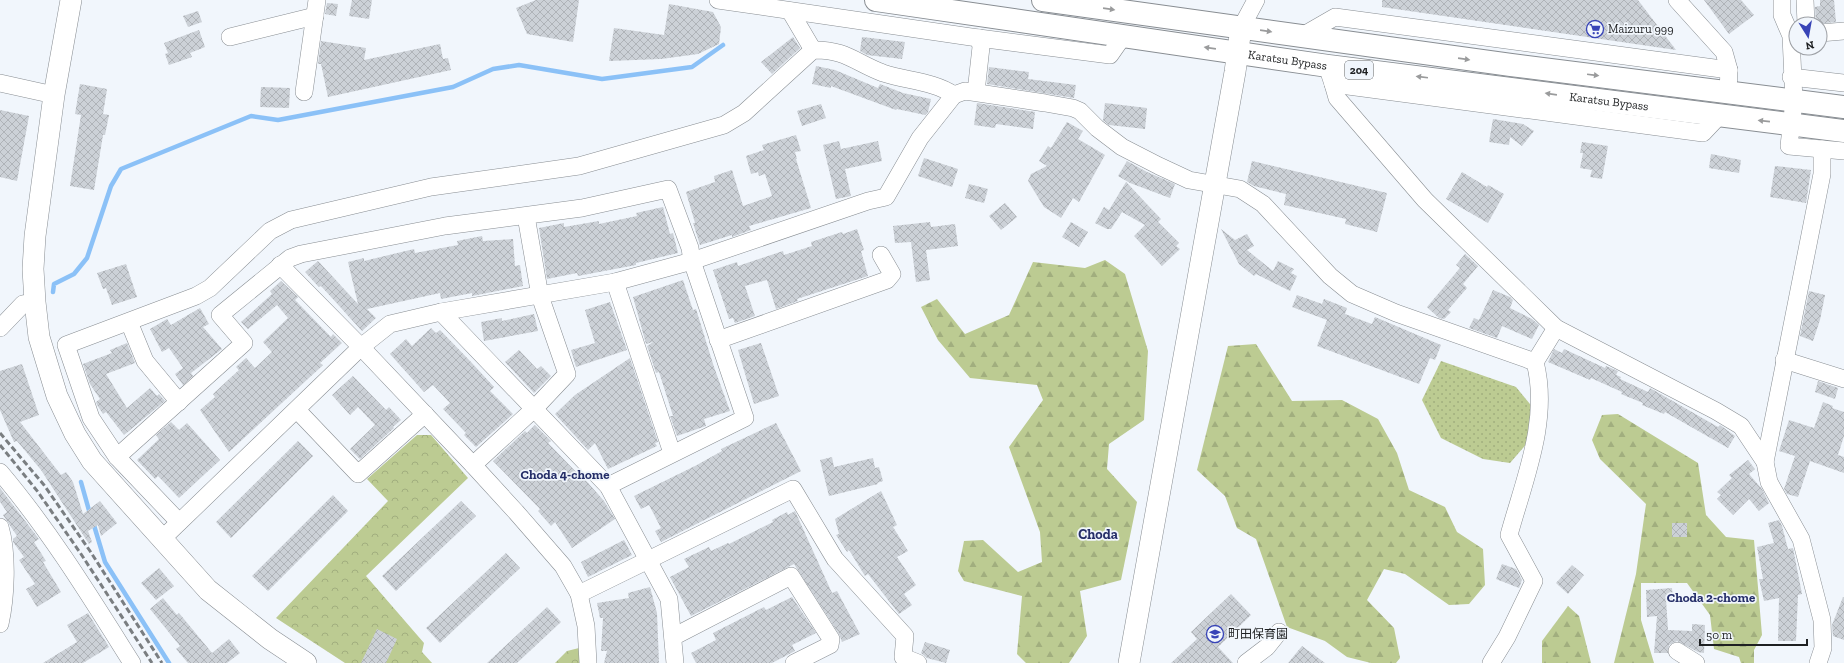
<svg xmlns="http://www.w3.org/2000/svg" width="1844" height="663" viewBox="0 0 1844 663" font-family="'Zilla Slab','Noto Sans JP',serif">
<defs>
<pattern id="grass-dots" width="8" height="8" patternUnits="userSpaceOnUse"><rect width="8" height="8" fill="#bccb92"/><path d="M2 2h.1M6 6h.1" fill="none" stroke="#a1ae7e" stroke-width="1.8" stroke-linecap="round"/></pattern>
<pattern id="forest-firs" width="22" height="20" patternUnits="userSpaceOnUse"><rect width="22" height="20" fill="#bccb92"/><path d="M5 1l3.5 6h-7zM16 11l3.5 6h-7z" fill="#a1ae7e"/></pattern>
<pattern id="park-crowns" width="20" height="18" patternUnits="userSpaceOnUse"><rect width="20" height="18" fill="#bccb92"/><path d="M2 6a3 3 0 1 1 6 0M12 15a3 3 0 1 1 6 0" fill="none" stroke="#a1ae7e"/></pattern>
<pattern id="building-cross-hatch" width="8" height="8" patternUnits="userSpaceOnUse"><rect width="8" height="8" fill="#ccd1d7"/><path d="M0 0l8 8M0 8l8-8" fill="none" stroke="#afb3b8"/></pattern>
</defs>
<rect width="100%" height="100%" fill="#f1f6fc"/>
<polygon fill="url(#grass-dots)" points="1441,361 1516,387 1534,409 1529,441 1510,463 1483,459 1441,438 1422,400"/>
<g fill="url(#forest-firs)">
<polygon points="1105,260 1125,274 1148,351 1144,420 1109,444 1107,469 1137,502 1121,580 1080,591 1087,636 1069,663 1026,663 1017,654 1022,596 964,581 958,571 964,541 983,540 1018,572 1042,562 1040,532 1009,447 1043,400 1037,385 970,378 938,340 921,307 937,299 965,334 1009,315 1033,262 1085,268"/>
<polygon points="1256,344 1292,401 1342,400 1378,419 1397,453 1409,490 1445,507 1457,532 1483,549 1485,585 1469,604 1449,605 1405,574 1384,569 1367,600 1394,628 1400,658 1396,663 1371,663 1347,657 1325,641 1287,627 1256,539 1237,528 1225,496 1197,470 1228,346"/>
<polygon points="1618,414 1698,463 1706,515 1726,537 1754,540 1762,635 1754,650 1754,663 1741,663 1739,657 1714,649 1710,615 1687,583 1641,583 1641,620 1654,663 1614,663 1636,574 1646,504 1600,459 1592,440 1602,415"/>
<polygon points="1568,606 1579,616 1591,663 1542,663 1542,641"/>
</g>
<g fill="url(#park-crowns)">
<polygon points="417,435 431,435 468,478 366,576 424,643 422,652 432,663 345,663 276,618 388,501 367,479"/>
<polygon points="579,648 579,663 555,663 567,651"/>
</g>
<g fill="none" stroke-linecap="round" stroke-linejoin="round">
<g stroke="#8bc1f7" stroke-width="4.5">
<polyline points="53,292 54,284 74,274 87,258 111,186 121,169 251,116 278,120 453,87 493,69 519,65 602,79 692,67 723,45"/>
<polyline points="81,482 90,514"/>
<polyline points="93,522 105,562 169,663"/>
</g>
</g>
<g fill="url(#building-cross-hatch)">
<polygon points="352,0 372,0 369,19 349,16"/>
<polygon points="536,0 579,0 573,42 527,34 516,8"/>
<polygon points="1382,0 1638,0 1676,50 1382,7"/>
<polygon points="1704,0 1741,0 1754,15 1729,34"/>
<polygon points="1820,0 1834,0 1836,22 1816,24 1815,7 1820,6"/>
<polygon points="327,3 338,4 336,16 325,14"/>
<polygon points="669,4 713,12 721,27 719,44 698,54 661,59 609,61 614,28 664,35"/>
<polygon points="198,11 202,22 188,27 183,16"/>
<polygon points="199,30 205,47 190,53 192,57 169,65 165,54 168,53 164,43"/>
<polygon points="793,37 800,48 772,74 761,62"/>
<polygon points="862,37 905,42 902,59 867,55 860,51"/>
<polygon points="321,41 366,48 364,60 440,44 443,59 448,58 451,70 328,97 321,64 318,64"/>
<polygon points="816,66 835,70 878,88 880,84 903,93 931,99 928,112 925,115 897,109 896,110 831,86 831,88 812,84"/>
<polygon points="989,67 1029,72 1028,79 1076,85 1074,98 987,84"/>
<polygon points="80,84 107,89 103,114 109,115 105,135 103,135 94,190 70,186 81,115 75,114"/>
<polygon points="261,87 290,88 289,108 260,107"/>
<polygon points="977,103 1035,112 1033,129 996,124 995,128 974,125"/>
<polygon points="1105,103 1147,108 1145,129 1109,125 1103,120"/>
<polygon points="821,104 826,118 802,126 797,111"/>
<polygon points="0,110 29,116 17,181 0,177"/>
<polygon points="1493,119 1523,124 1534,131 1522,146 1510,137 1509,145 1489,142"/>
<polygon points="1067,122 1083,131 1078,139 1105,155 1079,202 1073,198 1061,218 1044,207 1028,181 1031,174 1047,166 1039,161 1048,146 1051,148"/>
<polygon points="796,135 801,151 795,152 797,159 796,159 811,208 749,226 751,230 732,237 732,235 700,245 693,223 695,223 686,192 715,182 714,176 732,170 743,206 772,196 765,174 759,176 758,172 751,174 746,156 764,150 762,145"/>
<polygon points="839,141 841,149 878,141 882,161 845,169 851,196 836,199 823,145"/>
<polygon points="1582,142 1608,146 1602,179 1590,177 1592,170 1580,168 1583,153 1580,153"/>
<polygon points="1711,154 1741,160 1739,173 1709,168"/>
<polygon points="924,158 958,169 952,187 918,176"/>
<polygon points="1127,161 1147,172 1175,184 1170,198 1130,183 1118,176"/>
<polygon points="1252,161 1387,193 1377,232 1345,224 1346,219 1284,205 1286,194 1254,186 1247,182"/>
<polygon points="1775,166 1811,170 1806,203 1770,197"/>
<polygon points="1462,172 1487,187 1488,185 1504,194 1488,223 1446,199"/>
<polygon points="1126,182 1161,219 1158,222 1179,243 1176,246 1180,249 1162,266 1134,236 1145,225 1122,212 1111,229 1107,229 1095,223 1104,207 1109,210"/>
<polygon points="969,184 988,189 984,203 965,198"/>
<polygon points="1005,203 1017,217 1001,230 989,216"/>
<polygon points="663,207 670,234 673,233 678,253 636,263 636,265 578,276 577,273 547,279 539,228 564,223 564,227 599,221 599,224 637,216 636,213"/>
<polygon points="930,222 931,227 955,224 958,246 926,250 930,280 916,282 911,242 895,243 893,226"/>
<polygon points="1071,222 1088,232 1079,247 1062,237"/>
<polygon points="857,229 864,250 861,251 868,276 797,299 798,301 776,309 767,280 745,286 755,316 735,323 733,318 729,319 713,270 737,262 738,266 783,251 784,255 812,246 811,242 842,232 843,234"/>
<polygon points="1221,229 1235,240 1247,234 1254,246 1247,250 1273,271 1278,261 1294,269 1291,273 1297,276 1290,291 1256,274 1254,276 1239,264"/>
<polygon points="482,236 483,241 513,239 515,266 520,265 523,286 472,296 472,293 441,299 440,293 367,309 376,318 362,331 321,286 319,287 305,272 318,261 358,304 348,262 364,258 364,261 414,249 415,253 458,245 457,241"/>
<polygon points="1465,254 1478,266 1463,284 1467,288 1448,310 1451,312 1444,319 1439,318 1427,307 1460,268 1456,265"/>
<polygon points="126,264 137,297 112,305 106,288 103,289 97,273"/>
<polygon points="683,280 693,310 696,309 714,367 730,411 704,419 706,426 677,436 670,416 673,416 659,372 656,373 647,346 653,342 646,344 633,297"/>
<polygon points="281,281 298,297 295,300 331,337 333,334 342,343 320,363 323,365 229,452 200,410 215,397 213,394 239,370 236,367 246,358 255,368 272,352 263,342 288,318 277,305 248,329 241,322 272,294 270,291"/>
<polygon points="1493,290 1510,297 1513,300 1510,308 1532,319 1539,325 1532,339 1502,326 1497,338 1469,328 1474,318 1479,320"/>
<polygon points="1809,291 1825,295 1820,320 1813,341 1800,336"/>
<polygon points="1297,295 1322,304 1324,299 1347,308 1345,314 1372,324 1375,317 1441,345 1435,360 1430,358 1419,384 1317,346 1327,320 1292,307"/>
<polygon points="610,302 627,350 576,367 571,350 595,343 585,310"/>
<polygon points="200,308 209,324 203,327 222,349 191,373 193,376 183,385 175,374 183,368 169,348 162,352 150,329 167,319 171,325"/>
<polygon points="534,314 538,331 484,341 481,322 502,318 502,321"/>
<polygon points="431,328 436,333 440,330 471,362 494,387 490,391 513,414 476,447 464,435 466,433 443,409 450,403 433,385 424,392 390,354 406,339 412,346"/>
<polygon points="127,343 135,363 106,374 127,408 150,388 157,396 159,394 165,401 124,435 106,412 103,414 97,405 96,402 100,399 90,384 83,364 112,353 110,350"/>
<polygon points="761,343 779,396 754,404 738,350"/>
<polygon points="1554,349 1562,353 1564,349 1605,368 1606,366 1618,371 1616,375 1621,377 1620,379 1648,392 1650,388 1718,427 1720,425 1735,436 1728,448 1665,412 1664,414 1642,405 1643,403 1621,394 1622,392 1591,378 1590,380 1548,362"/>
<polygon points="519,350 537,369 541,366 551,376 534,393 505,362"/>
<polygon points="630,358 658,442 655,443 657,446 608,469 595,443 588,450 555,414 575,395"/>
<polygon points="22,364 39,415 20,422 61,475 66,472 73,482 83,514 100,501 117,523 101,536 98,525 88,531 92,542 89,544 41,470 17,441 14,442 0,410 0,371"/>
<polygon points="353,376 386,410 389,407 401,420 393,427 394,428 360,459 350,449 375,425 358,407 350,415 332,395"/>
<polygon points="1818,381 1838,388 1835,399 1815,392"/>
<polygon points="1823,402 1833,406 1832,408 1844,412 1844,436 1838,455 1844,457 1844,473 1810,461 1798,497 1787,494 1784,489 1795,456 1779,451 1789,420 1814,428"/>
<polygon points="171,422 179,430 187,423 220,460 179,498 158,476 155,479 137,460 159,439 156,435"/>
<polygon points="776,423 801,471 661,542 655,531 661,528 649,505 641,509 634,496 695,466 722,451 721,449"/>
<polygon points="535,425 551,441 548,443 580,476 581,475 604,501 615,519 572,548 555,522 551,526 538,511 540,509 493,461 525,431 527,433"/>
<polygon points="298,441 313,456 231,538 216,522"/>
<polygon points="832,457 834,467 873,458 875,468 879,467 883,481 877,483 878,484 829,496 820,460"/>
<polygon points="1748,460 1755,469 1749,474 1762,489 1769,503 1759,511 1749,499 1733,515 1717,499 1721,495 1717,492 1732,478 1729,475"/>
<polygon points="0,488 39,539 34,542 46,561 43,562 61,592 37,607 26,589 35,584 19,560 24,557 13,542 13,539 17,536 3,515 7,512 0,502"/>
<polygon points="881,491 897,525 893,527 908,551 897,557 916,585 904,594 912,605 899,614 868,574 865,576 849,550 847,552 836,535 839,534 835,519"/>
<polygon points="333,495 348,511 268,591 252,576"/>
<polygon points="461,501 476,516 396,591 382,576"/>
<polygon points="795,511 832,593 837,591 860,634 842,642 839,634 794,564 691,616 670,577 689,567 684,559 709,547 711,551 728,543 729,544 773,522 772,520 787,512 788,515"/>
<polygon points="1779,520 1782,526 1788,549 1793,548 1802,594 1798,595 1796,641 1778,641 1779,598 1764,601 1759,579 1763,579 1757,547 1774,543 1768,523"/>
<rect x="1672" y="523" width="15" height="14"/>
<polygon points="624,540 632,555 588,577 581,562"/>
<polygon points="506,553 520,568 440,643 426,628"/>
<polygon points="1502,564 1516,569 1522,580 1519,588 1496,579"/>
<polygon points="1572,565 1584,575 1568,594 1556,583"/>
<polygon points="159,568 174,586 156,600 141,583"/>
<polygon points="650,587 657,613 659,663 604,663 607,651 601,651 603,618 600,618 597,603 629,598 628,593"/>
<polygon points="1672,588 1673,599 1666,599 1668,630 1692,631 1692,624 1705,625 1704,653 1698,652 1677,641 1669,645 1668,653 1654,653 1657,616 1647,617 1646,590"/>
<polygon points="1231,594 1251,615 1218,647 1233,663 1171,663 1197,639 1191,632"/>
<polygon points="792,597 816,633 792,645 795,651 772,663 696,663 691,653 716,640 713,633 764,607 766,610"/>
<polygon points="1843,597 1844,597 1844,640 1833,636 1832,625"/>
<polygon points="163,598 177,615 179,613 212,653 229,639 240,653 227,663 188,663 176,649 180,646 150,609"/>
<polygon points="547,607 561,622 517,663 487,663"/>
<polygon points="88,613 109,647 83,663 43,663 77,642 67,625"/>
<polygon points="377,629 397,639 386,663 361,663"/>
<polygon points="925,642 950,650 946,663 927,658 921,653"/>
<polygon points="1302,646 1325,663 1288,663"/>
</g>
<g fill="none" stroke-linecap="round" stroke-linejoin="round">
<g stroke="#888d92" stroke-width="18">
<g id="minor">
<polyline points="718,0 971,37 1110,55 1124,35"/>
<polyline points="1677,0 1724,52 1729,70"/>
<polyline points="1782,0 1782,15 1791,36 1794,101 1789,146 1844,151"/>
<polyline points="1805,0 1806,24"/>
<polyline points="790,11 813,50"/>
<polyline points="1241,28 1256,0"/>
<polyline points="1820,33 1844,31"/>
<polyline points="1302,36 1335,17 1729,70 1728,92"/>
<polyline points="230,37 315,16"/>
<polyline points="1330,75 1333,84 1703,133 1719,116"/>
<polyline points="1791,77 1844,83"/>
<polyline points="0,83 54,95"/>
<polyline points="1333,84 1337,98 1425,200 1556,328 1716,411 1741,426 1765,462 1769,482 1801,539 1822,620 1823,648 1818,663"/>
<polyline points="304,92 317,0"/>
<polyline points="976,92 981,47 979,38"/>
<polyline points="280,265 361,347 473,465 516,512 563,566 579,594 586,626 588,663"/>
<polyline points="615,282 672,453"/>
<polyline points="441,312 608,486 669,599 675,663"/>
<polyline points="129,322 145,361 179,402"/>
<polyline points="0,328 23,304 35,302"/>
<polyline points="718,340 887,280 892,274 881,255"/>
<polyline points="1784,360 1844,379"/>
<polyline points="297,410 358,474 425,414"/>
<polyline points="117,457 244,343 220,315 290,258 301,254 445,226 582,208 668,189 690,248 692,261 745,418 608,486"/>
<polyline points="1765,462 1822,174 1822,149"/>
<polyline points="473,465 534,409 567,374 540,296 526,216"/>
<path d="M 0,472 C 50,531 91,598 132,663"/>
<path d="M 179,522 L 117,457 L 91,418 L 66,345 L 196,296 L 210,288 L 270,231 L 291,220 L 431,187 L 579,166 L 724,125 L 744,113 L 813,50 C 845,49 856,63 883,73 C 907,81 933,81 954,95"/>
<path d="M 0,527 C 8,554 6,597 0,624"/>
<polyline points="162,539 361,347 390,324 441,312 615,282 692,261 868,201 886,197 920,138 954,95 965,91 1045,103 1073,108 1080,111 1097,128 1122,147 1159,166 1189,180 1240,189 1263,204 1330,276 1352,294 1396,313 1535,362"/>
<polyline points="579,594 793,489 835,559 905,636 903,657 918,663"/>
<polyline points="673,637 791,576 831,639 830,645 794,663"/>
<polyline points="1677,651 1696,663"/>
<polyline points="1246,663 1267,647 1279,632"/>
<path d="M 1491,663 L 1507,637 L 1534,581 L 1509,535 C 1524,480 1550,420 1535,362 L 1556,328"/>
</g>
</g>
<g stroke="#888d92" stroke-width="22">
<g id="tertiary">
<polyline points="71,0 54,95 35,236 33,269 35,302 39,337 57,396 75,434 92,461 208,590 270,639 306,663"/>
<polyline points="1129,663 1235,72 1241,28"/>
</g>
</g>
<g stroke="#888d92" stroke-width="24">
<g id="trunk">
<path id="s1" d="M 876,0 L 1328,66 L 1844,131"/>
<polyline points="1043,0 1511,65 1844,107"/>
</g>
</g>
<use href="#minor" stroke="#fff" stroke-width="17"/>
<use href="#tertiary" stroke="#fff" stroke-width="21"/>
<use href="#trunk" stroke="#fff" stroke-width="22"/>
<g stroke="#7a7e81" stroke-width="3" stroke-dasharray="6 3" stroke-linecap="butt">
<polyline points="0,433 44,485 90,551 162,663"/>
<polyline points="0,445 38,492 81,554 152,663"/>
</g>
</g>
<defs><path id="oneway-solid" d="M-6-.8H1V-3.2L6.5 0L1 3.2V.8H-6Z"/></defs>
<g fill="#9a9b9c">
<use href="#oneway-solid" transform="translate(1109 9) rotate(8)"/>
<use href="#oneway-solid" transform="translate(1266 31) rotate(8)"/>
<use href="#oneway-solid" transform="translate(1210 48) rotate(-172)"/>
<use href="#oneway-solid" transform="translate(1464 59) rotate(8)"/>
<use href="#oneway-solid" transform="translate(1593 75) rotate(7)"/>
<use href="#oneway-solid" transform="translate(1422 77) rotate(-173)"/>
<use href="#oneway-solid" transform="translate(1551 94) rotate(-172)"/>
<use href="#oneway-solid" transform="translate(1764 121) rotate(-174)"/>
</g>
<defs>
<g id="supermarket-ring" transform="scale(0.9)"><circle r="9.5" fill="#f1f6fc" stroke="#3844b7" stroke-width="1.5"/><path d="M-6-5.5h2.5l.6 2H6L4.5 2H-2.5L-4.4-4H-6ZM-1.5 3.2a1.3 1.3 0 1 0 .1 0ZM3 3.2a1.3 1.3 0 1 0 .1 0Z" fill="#3844b7"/></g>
<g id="school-ring" transform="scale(0.9)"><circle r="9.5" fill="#f1f6fc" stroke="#3844b7" stroke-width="1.5"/><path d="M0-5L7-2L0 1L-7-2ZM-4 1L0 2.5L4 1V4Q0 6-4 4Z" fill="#3844b7"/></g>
</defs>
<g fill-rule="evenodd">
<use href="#supermarket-ring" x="1595" y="29"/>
<use href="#school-ring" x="1215" y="634"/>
</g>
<g text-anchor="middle" stroke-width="3.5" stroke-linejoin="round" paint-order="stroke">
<rect fill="#f1f6fc" stroke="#5d6063" stroke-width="1" x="1345" y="61" width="28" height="18" rx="3"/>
<g font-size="11" font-weight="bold" fill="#1e2022">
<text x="1359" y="74">204</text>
</g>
<g font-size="12" fill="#1e2022" stroke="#f1f6fc" text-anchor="start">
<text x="1608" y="33">Maizuru 999</text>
<text x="1228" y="638">町田保育園</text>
</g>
<g font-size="12" fill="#1e2022" stroke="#f1f6fc">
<text dy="4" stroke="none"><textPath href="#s1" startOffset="416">Karatsu Bypass</textPath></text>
<text dy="4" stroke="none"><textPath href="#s1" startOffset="740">Karatsu Bypass</textPath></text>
</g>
<g font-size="13" font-weight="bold" fill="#252e68" stroke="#f1f6fc">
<text x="565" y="479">Choda 4-chome</text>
<text x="1711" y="602">Choda 2-chome</text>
</g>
<g font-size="14" font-weight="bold" fill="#252e68" stroke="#f1f6fc">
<text x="1098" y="539">Choda</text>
</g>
</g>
<g transform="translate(1808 36) rotate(169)"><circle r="19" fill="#f1f6fc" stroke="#9da0a5"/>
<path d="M0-3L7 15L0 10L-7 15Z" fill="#3844b7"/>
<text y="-6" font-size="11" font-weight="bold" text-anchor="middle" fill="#1e2022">N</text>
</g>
<path d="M1700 639v6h107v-6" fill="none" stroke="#1e2022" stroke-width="2"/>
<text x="1706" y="639" font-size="12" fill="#1e2022" stroke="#f1f6fc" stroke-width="3" paint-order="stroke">50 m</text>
</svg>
